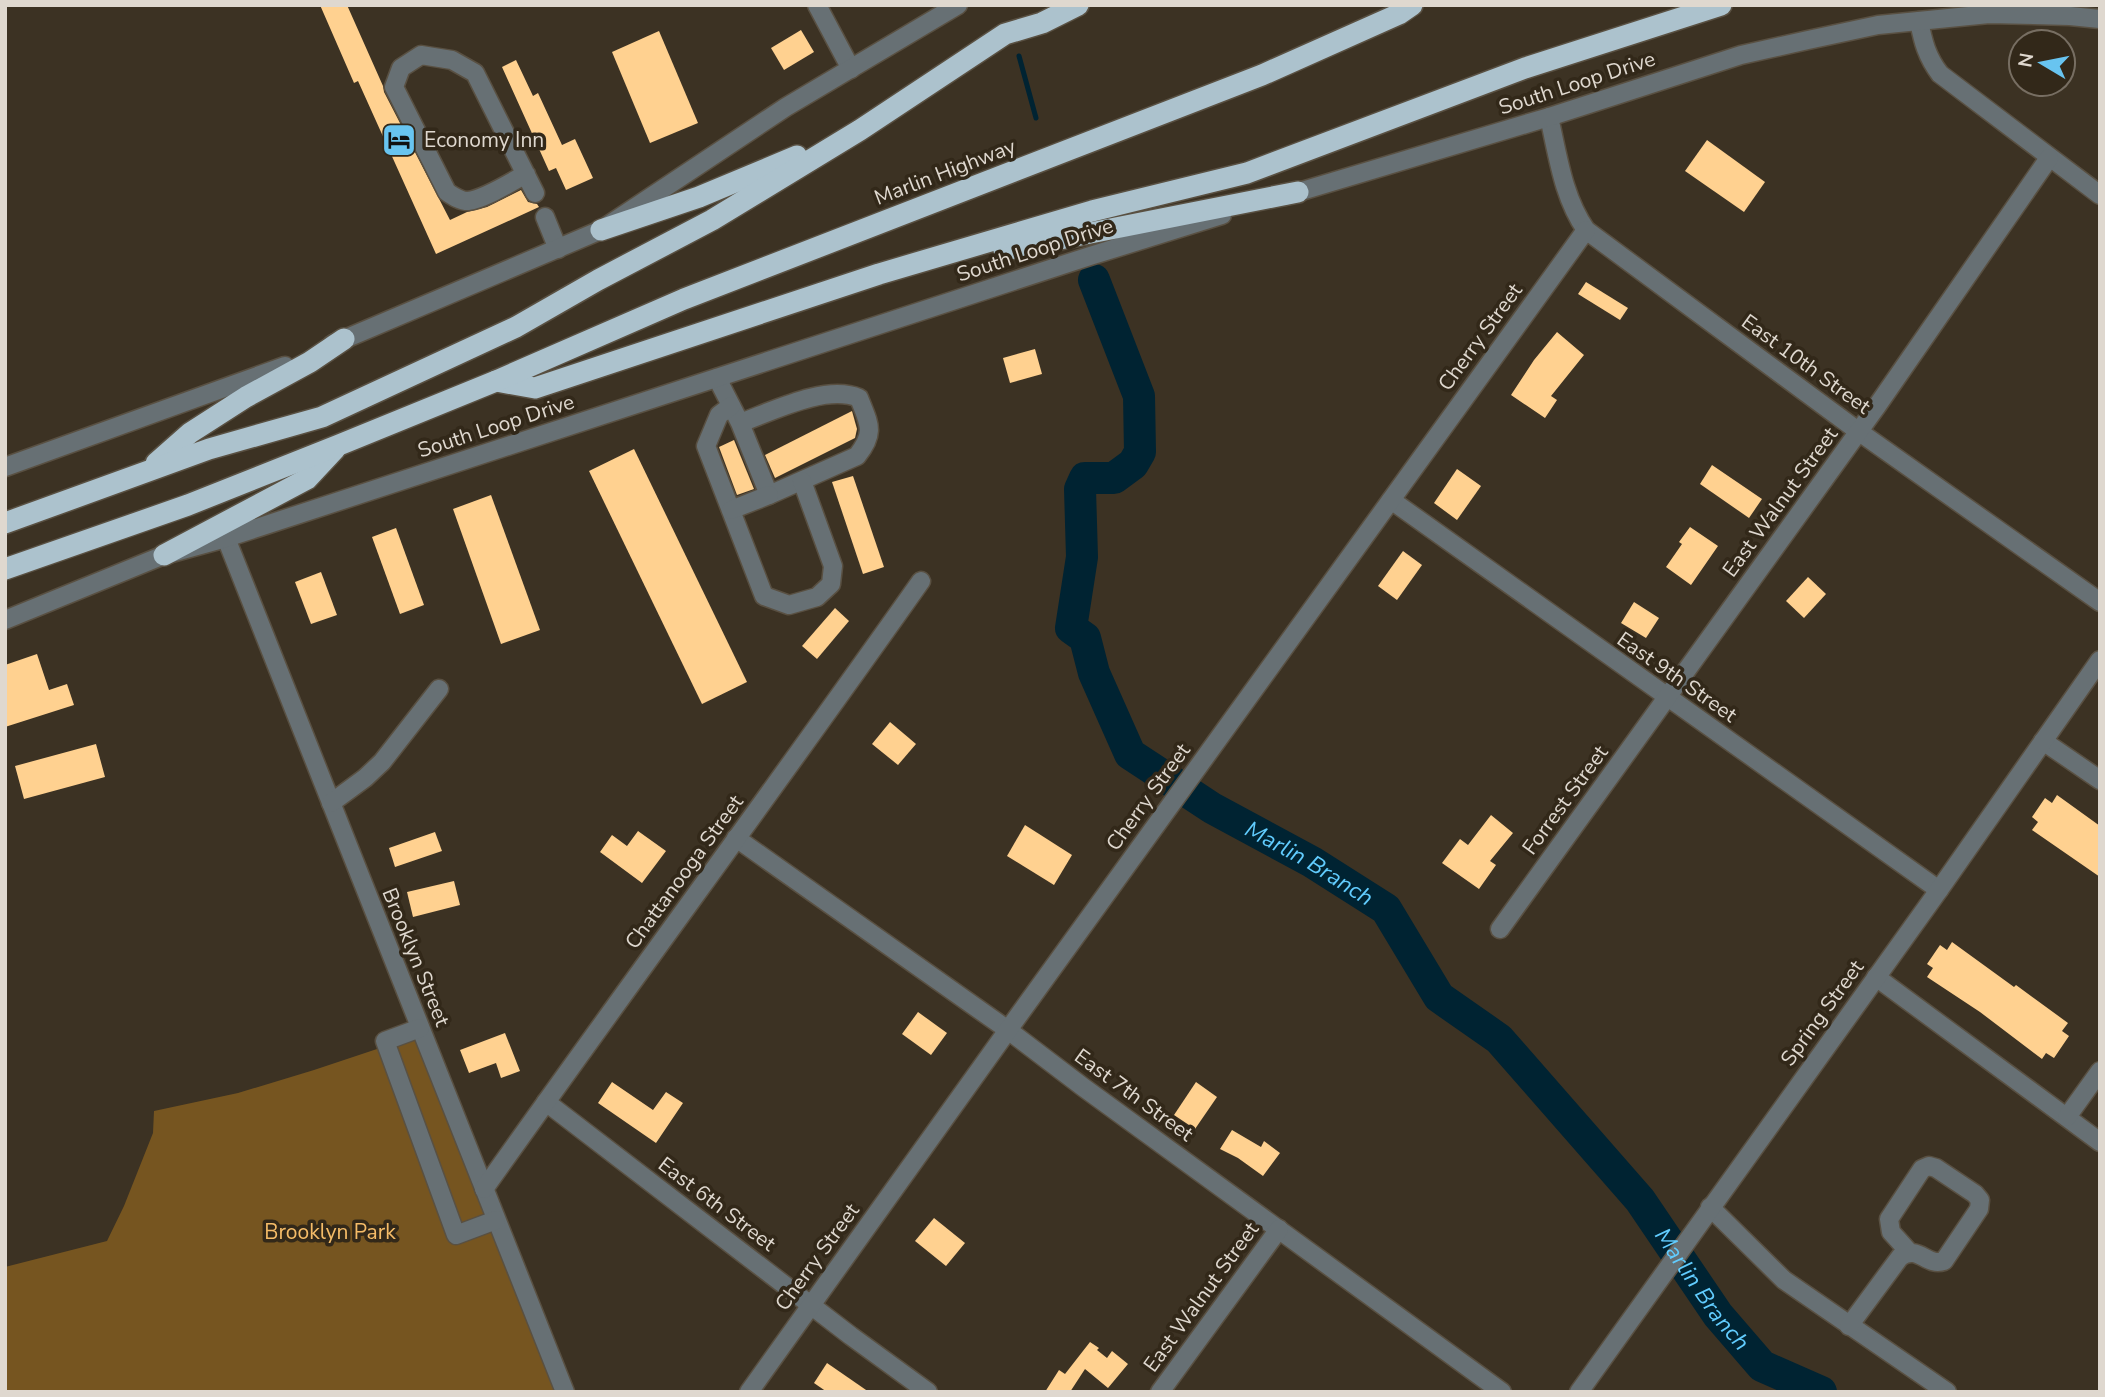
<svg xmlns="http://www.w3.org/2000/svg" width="2105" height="1397" viewBox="0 0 2105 1397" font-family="'Nunito Sans',sans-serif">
<rect width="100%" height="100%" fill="#3c3223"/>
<polygon fill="#765520" points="422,1034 564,1388 554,1392 5,1392 5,1267 107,1241 124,1206 153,1133 154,1111 238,1093 314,1070"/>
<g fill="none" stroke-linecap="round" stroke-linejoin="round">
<polyline stroke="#002332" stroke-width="5" points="1019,56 1036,118"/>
<path stroke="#002332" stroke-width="32" id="s1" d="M 1094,280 L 1139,396 L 1140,452 L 1133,464 L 1114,478 L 1085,478 L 1080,489 L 1082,557 L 1071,628 L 1085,638 L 1094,673 L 1130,754 L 1212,808 L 1312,862 L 1386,909 L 1439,997 L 1499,1039 L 1640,1200 L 1718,1315 L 1762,1366 L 1821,1392"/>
</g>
<g fill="#ffd190">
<polygon points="320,5 347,5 383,86 384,92 450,220 467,212 487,207 521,190 528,202 537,204 539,207 436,254 358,81 354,83"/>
<polygon points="801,30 814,52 784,70 771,48"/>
<polygon points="659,31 698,123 650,143 612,52"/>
<polygon points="516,60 533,96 538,93 562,145 575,139 593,178 566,190 556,168 549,171 502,67"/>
<polygon points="1707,140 1765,182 1744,212 1685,171"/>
<polygon points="1586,282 1628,308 1620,320 1578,294"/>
<polygon points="1557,332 1584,355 1551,396 1557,400 1545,418 1511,395 1534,360"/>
<polygon points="1035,349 1042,374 1010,383 1003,358"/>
<polygon points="852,411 857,429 855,438 775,478 765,455"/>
<polygon points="734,440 754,489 737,495 719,447"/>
<polygon points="634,449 747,682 702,704 589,471"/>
<polygon points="1712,465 1762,499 1749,518 1700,484"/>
<polygon points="1457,469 1481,486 1457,520 1434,503"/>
<polygon points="853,476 884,567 863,574 832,482"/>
<polygon points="491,495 540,630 501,644 453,509"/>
<polygon points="1690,527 1718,546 1691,585 1666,567 1682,544 1679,542"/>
<polygon points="396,528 424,605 400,614 372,537"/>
<polygon points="1403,551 1422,565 1397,600 1378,586"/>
<polygon points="321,572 337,615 311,624 295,582"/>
<polygon points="1808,577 1826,594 1804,618 1786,601"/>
<polygon points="1634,602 1659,618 1646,638 1621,623"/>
<polygon points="835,608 849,621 817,659 802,646"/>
<polygon points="37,654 49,690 67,684 74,705 5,727 5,665"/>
<polygon points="890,722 916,744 898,765 872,744"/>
<polygon points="96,744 105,777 24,799 15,766"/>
<polygon points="2057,795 2100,826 2100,877 2032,830 2038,822 2032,817 2045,798 2052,803"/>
<polygon points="1491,815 1513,833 1490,861 1496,865 1479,889 1442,863 1460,839 1468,845"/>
<polygon points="1025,825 1072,855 1054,885 1007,856"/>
<polygon points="638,831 666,851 642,883 600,852 612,835 627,846"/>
<polygon points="435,832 442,851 395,867 389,848"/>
<polygon points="454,881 460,905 413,917 407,892"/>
<polygon points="1952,942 2014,987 2016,985 2068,1023 2062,1031 2069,1036 2054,1058 2046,1053 2042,1059 1980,1012 1927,977 1933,968 1927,964 1940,945 1947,950"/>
<polygon points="918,1012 947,1033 931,1055 902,1034"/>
<polygon points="505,1033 520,1071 501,1078 496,1063 469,1073 460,1050"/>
<polygon points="612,1082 653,1110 666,1092 683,1103 656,1143 598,1103"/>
<polygon points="1196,1082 1217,1097 1195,1129 1174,1115"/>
<polygon points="1232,1130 1261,1147 1264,1141 1280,1153 1263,1176 1238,1158 1220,1149"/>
<polygon points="934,1218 965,1243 946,1266 915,1241"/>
<polygon points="1090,1342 1099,1348 1097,1350 1107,1358 1112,1351 1128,1364 1108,1388 1085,1369 1070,1392 1045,1392 1059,1370 1065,1374"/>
<polygon points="827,1363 869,1392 827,1392 814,1383"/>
</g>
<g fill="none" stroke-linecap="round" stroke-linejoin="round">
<g stroke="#595042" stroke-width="21">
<g id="minor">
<polyline points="817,5 851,69"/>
<path d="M 1919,21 C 1923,42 1927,57 1940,74 L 2100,195"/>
<path d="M 1549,117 C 1558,156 1563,197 1586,230 L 1858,431 L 2100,602"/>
<path d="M 526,174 C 511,182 485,199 468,201 C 460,201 453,196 447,192 L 394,87 L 401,68 L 421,55 L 452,60 L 475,73 L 535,193"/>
<polyline points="1285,196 1549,117 1741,55 1808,40 1878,25 1989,14 2070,16 2100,19"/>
<polyline points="545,217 558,249"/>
<polyline points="333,344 601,230 786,107 958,5"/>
<path d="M 717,378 L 740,423 C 773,411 826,384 859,398 C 869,424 876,432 857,456 L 769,495 L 740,423"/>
<polyline points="731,406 719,415 706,446 764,596 789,605 817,597 831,584 833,566 802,481"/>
<polyline points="5,467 285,366"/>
<polyline points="1391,500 1939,890"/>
<polyline points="731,510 769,495"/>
<polyline points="226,538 565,1392"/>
<polyline points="5,620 164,555 226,538 1090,256 1222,215"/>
<polyline points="2043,741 2100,780"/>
<polyline points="331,803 365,778 382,762 439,689"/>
<polyline points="736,838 1008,1030 1083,1087 1502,1392"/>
<polyline points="1500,929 1877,406 2049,158"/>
<polyline points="1876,977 2100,1142"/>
<polyline points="420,1028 385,1041 456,1235 496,1220"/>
<polyline points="546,1102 851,1336 928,1392"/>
<polyline points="2067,1117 2100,1071"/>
<path d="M 484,1189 C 628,986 777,785 921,581"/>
<polyline points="1710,1207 1784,1280 1947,1392"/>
<path d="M 1849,1326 L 1900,1257 C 1919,1244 1926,1267 1944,1261 L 1979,1209 L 1980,1200 L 1975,1194 L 1936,1168 L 1929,1166 L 1922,1169 L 1889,1219 L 1891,1232 L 1910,1253"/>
<polyline points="749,1392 1008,1030 1586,230"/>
<polyline points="1160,1392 1279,1229"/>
<polyline points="1579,1392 1939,890 2100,660"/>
</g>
</g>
<g stroke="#595042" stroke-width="24">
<g id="highway">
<polyline points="601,230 699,197 797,156"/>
<polyline points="1004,250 1298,192"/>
<polyline points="496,381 535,388 879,274 1092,211 1247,173 1525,68 1721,5"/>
<polyline points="156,463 190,433 246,397 310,362 344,339"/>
<polyline points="5,523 209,449 322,417 516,327 598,280 712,220 860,130 1005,34 1042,23 1078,5"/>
<polyline points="164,555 307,479 335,449"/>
<polyline points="5,569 188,505 339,445 496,381 684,299 1262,75 1399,14 1412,5"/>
</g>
</g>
<use href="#minor" stroke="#677074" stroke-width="18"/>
<use href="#highway" stroke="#acc2cd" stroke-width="21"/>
</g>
<defs>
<g id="hotel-square" transform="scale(1.75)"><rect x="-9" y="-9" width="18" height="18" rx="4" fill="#68c4f0" stroke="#322819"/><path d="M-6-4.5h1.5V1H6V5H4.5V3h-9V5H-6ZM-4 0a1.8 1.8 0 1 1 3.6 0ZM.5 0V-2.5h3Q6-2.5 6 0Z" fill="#111"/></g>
</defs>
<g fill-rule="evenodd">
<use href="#hotel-square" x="399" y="140"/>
</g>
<g text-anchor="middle" stroke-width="7" stroke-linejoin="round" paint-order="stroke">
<g font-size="21" fill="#dfd8cf" stroke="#322819">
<text transform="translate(1577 83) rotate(-18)" y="7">South Loop Drive</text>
<text transform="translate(945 172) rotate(-21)" y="7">Marlin Highway</text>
<text transform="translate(1035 250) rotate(-18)" y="7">South Loop Drive</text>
<text transform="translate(1480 337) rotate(-54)" y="7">Cherry Street</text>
<text transform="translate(1806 364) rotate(36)" y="7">East 10th Street</text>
<text transform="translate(496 426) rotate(-18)" y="7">South Loop Drive</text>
<text transform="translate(1780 502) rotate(-54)" y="7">East Walnut Street</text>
<text transform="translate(1677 677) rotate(35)" y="7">East 9th Street</text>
<text transform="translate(1148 797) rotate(-54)" y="7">Cherry Street</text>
<text transform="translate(1565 800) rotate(-54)" y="7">Forrest Street</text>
<text transform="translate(684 872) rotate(-54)" y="7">Chattanooga Street</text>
<text transform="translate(416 957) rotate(68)" y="7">Brooklyn Street</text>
<text transform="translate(1822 1013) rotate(-54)" y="7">Spring Street</text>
<text transform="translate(1134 1095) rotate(36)" y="7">East 7th Street</text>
<text transform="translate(717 1204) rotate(37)" y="7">East 6th Street</text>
<text transform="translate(817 1257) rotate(-54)" y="7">Cherry Street</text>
<text transform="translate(1201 1297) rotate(-54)" y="7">East Walnut Street</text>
</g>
<g font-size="21" fill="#dfd8cf" stroke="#322819" text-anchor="start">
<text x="424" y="147">Economy Inn</text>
</g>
<g font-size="21" fill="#f5bc68" stroke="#322819">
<text x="330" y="1239">Brooklyn Park</text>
</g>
<g font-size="23" font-style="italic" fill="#61ccfe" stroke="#322819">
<text dy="8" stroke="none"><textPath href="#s1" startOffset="751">Marlin Branch</textPath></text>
<text dy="8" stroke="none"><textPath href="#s1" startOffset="1339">Marlin Branch</textPath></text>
</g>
</g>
<rect width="2105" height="1397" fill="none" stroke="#dfd8cf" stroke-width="14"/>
<g transform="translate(2042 63) rotate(280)"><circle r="33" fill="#322819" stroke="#776e62" stroke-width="2"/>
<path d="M0-5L12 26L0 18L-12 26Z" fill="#68c4f0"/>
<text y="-10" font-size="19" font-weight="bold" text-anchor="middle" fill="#dfd8cf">N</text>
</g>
</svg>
